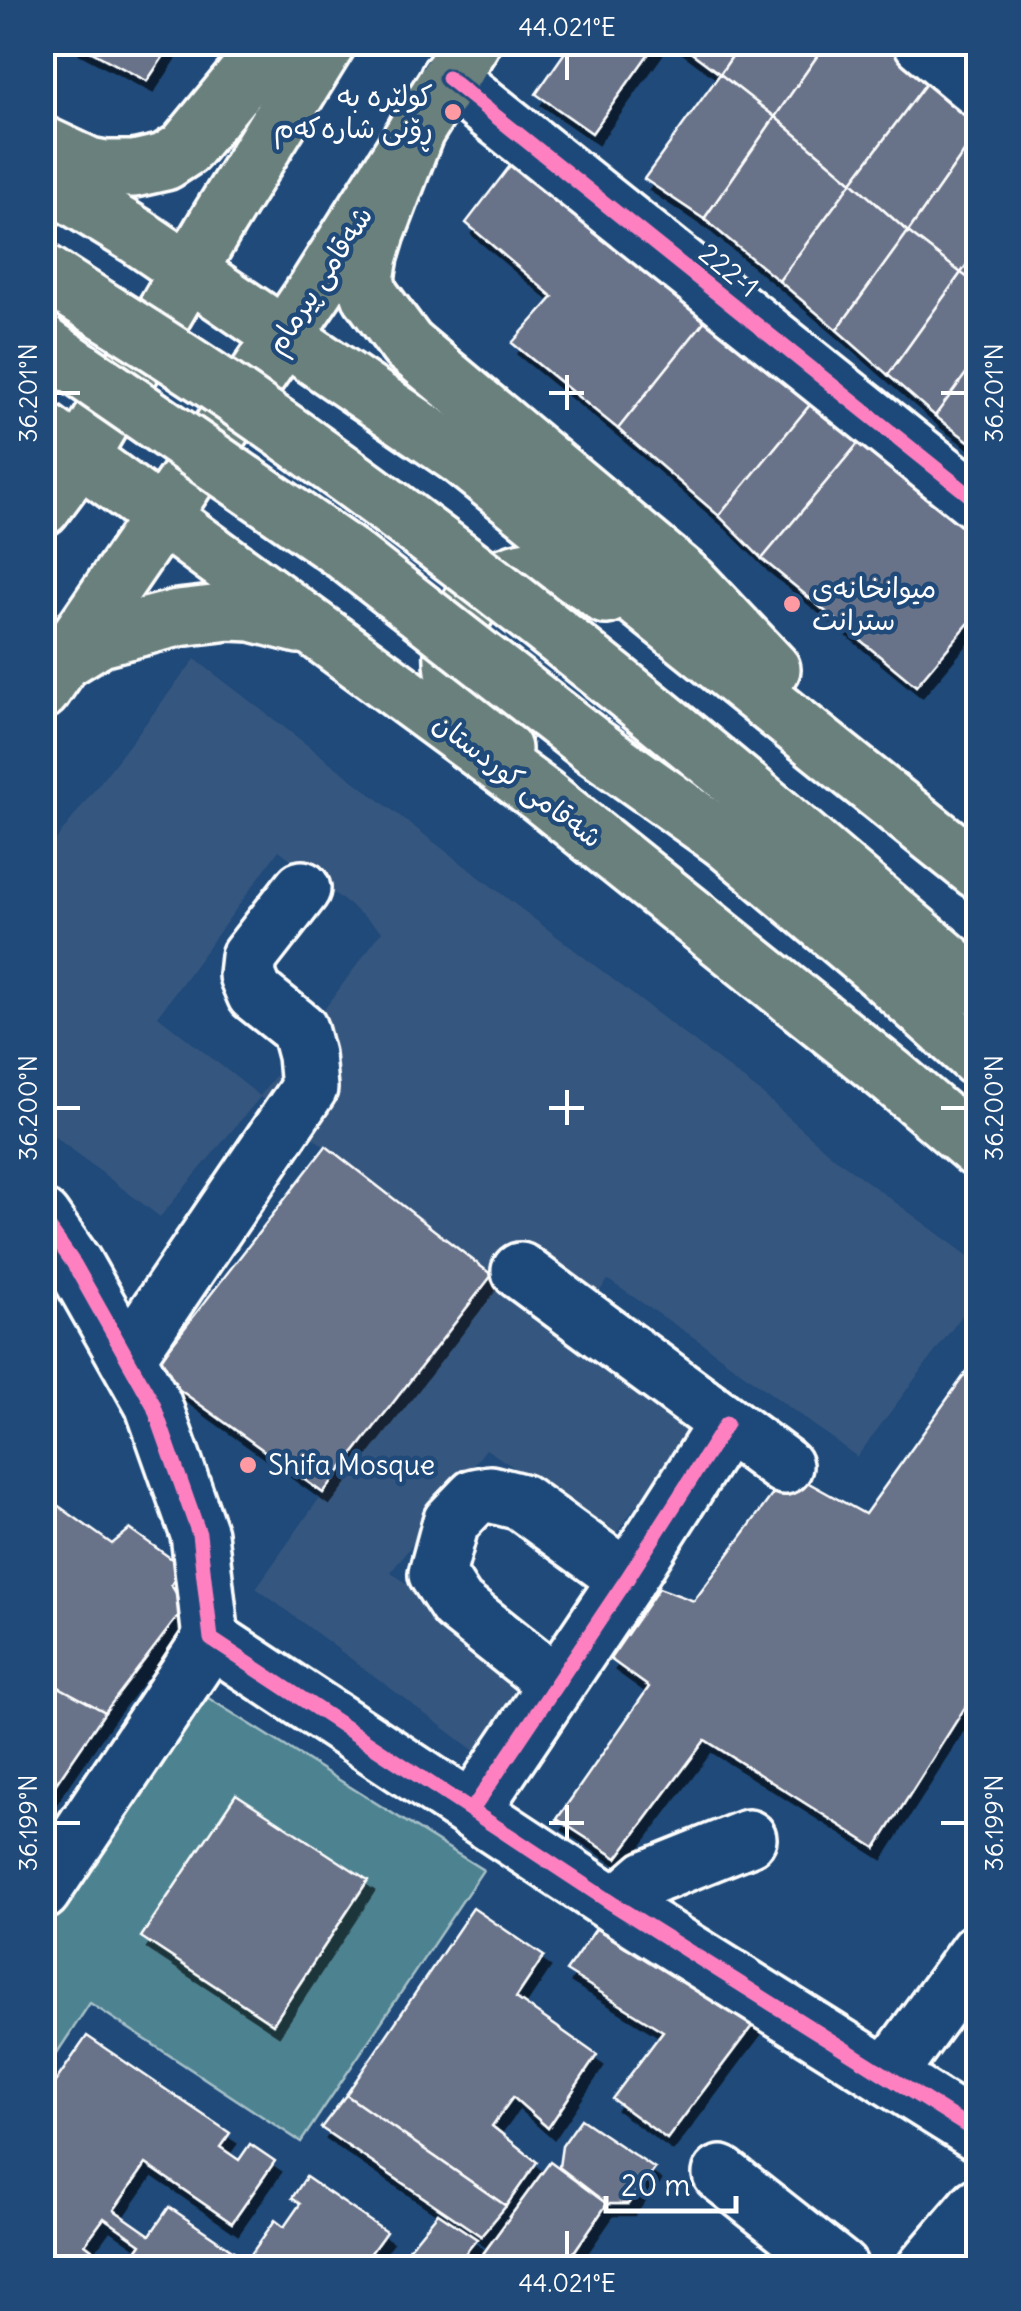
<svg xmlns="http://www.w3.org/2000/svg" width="1021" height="2311" viewBox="0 0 1021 2311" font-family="Delius,'Playpen Sans Arabic',sans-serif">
<defs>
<filter id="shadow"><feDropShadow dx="6" dy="11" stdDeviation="0" flood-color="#0009"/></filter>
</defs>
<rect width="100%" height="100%" fill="#1f4a7a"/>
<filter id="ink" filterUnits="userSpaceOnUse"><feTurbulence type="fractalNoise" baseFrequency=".01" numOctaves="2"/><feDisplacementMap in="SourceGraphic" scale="20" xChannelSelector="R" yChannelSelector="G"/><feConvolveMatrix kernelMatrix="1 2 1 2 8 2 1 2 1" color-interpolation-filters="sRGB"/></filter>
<g filter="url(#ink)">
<path fill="#35567e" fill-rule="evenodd" d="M 195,659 L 760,1092 L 835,1158 L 978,1263 L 978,1294 L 857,1457 L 699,1341 L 608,1280 L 569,1332 L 697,1420 L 615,1535 L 486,1449 L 391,1572 L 541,1682 L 488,1761 L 256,1588 L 323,1493 L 492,1275 L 260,1097 L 160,1217 L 43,1128 L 42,858 ZM 279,850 L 382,931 L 260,1096 L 158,1016 Z"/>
<polygon fill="#4d8290" stroke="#a6c0c8" stroke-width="2.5" points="197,1691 483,1870 301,2142 90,2003 43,2074 43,1932"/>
<g fill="#687288" stroke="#fff" stroke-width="2.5" filter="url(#shadow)">
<polygon points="73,42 173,42 147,81"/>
<polygon points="572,42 657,42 592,133 536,94"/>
<polygon points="677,42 742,42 720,74"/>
<polygon points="742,42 827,42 775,117 720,74"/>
<polygon points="827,42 884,42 930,78 852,182 775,117"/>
<polygon points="720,74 775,117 704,219 644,179"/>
<polygon points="930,78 978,119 978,132 908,232 852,182"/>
<polygon points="775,117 852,182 779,281 704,219"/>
<polygon points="978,132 978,249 961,273 908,232"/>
<polygon points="516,158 707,318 618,429 512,343 553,297 466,223"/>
<polygon points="852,182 908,232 837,330 779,281"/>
<polygon points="908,232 961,273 888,375 837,330"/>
<polygon points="978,249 978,285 961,273"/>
<polygon points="961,273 978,285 978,360 935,416 888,375"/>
<polygon points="707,318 814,400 719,516 618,429"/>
<polygon points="978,357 978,448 935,416"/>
<polygon points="814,400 861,440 762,559 719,516"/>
<polygon points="861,440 978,539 978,612 916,686 762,559"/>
<polygon points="326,1146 492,1275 323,1493 152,1370"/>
<polygon points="978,1356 978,1687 876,1848 705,1740 617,1858 557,1819 649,1687 610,1659 659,1588 694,1601 789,1472 865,1514"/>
<polygon points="53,1502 112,1544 130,1529 183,1567 171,1585 185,1607 105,1712 42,1678 42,1523"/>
<polygon points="42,1678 105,1712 42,1804"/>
<polygon points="236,1794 368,1880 273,2024 141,1937"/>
<polygon points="473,1908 544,1956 516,1998 597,2055 548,2128 513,2097 492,2126 537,2162 506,2206 346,2095"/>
<polygon points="603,1919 761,2014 667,2139 612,2099 663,2031 566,1971"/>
<polygon points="87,2036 230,2133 220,2147 239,2160 250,2144 275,2161 232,2223 146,2164 114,2210 150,2235 169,2207 247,2260 275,2220 284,2227 300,2204 292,2198 306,2177 386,2232 360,2268 154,2268 134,2254 141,2244 104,2218 85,2244 93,2250 81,2268 42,2268 42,2101"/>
<polygon points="346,2095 506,2206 481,2236 321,2128"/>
<polygon points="581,2119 655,2169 628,2204 607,2204 559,2167 562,2146"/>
<polygon points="550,2162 607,2204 563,2268 485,2268 477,2262"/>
<polygon points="438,2213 477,2239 453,2268 393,2268"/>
</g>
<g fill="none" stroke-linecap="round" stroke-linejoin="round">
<g stroke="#fff" stroke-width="62">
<g id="minor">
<polyline points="922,42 978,89"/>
<polyline points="448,78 978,502"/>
<polyline points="42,1218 74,1264 153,1404 199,1534 211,1639 616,1906 978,2133"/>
<polyline points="520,1271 784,1466"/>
<polyline points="127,1357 309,1088 306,1055 299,1029 255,994 247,975 249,957 302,889"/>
<polyline points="556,1684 457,1605 437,1574 451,1522 475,1497 490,1494 521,1502 627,1579"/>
<polyline points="472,1810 627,1579 726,1424"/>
<polyline points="42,1892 211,1639"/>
<polyline points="616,1906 648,1878 748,1838"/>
<polyline points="887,2076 978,1951"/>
<polyline points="721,2174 840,2268"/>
<polyline points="925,2268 978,2206"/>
</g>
</g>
<g stroke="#fff" stroke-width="62">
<g id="major">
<polyline points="42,508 80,457"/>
<polyline points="42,691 162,516"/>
</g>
</g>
<g stroke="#fff" stroke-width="62">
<g id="highway">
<polyline points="417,128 377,233 370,256 366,279 370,295 407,345 691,583 772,669"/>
<polyline points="42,144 89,166 105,169 134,169 165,162 185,149 273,42"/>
<polyline points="42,178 137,236 461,457 978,871"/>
<polyline points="42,429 541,795 891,1076 978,1150"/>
<polyline points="80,457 219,219 328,42"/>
<polyline points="162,516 316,289 472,42"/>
<polyline points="63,661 100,638 178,618 230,612 252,613 299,625"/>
<path d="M 503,749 C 484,725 460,702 454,671 C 444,611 499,557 559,570 C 577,574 592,584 606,596"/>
<polyline points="758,799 978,987"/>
<polyline points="725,840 878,969 978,1059"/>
</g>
</g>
<use href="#minor" stroke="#1f4a7a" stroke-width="55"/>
<use href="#major" stroke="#6a807d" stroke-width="55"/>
<use href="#highway" stroke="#6a807d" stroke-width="55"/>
<g stroke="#fff" stroke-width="62" stroke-linecap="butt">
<g id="highway-bridge">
<path d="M 42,271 C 110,316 180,357 246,404 C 423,527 593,661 758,799"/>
<polyline points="42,343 347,554 593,746 725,840"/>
</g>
</g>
<use href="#highway-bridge" stroke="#6a807d" stroke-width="55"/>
<g stroke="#1f4a7a" stroke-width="21">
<g id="cycleway">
<polyline points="448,78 978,502"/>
<polyline points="42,1218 74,1264 153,1404 199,1534 211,1639 616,1906 978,2133"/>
<polyline points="472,1810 627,1579 726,1424"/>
</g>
</g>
<use href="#cycleway" stroke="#ff80c0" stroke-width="15"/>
</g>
</g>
<path fill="none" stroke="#fff" stroke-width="4" d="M 567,55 L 567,80M 567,375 L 567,410M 55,393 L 80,393M 549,393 L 584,393M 941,393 L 966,393M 567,1090 L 567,1125M 55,1108 L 80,1108M 549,1108 L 584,1108M 941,1108 L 966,1108M 567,1805 L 567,1840M 55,1823 L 80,1823M 549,1823 L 584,1823M 941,1823 L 966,1823M 567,2231 L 567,2256"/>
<g fill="#ff9aa2" stroke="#1f4a7a" stroke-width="4">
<circle cx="453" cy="112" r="10"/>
<circle cx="792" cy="604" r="10"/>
<circle cx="248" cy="1465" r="10"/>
</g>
<g text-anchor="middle" stroke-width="9" stroke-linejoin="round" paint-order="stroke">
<g font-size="28" fill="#fff" stroke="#1f4a7a" text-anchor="start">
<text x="433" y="106" text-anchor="end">کولێرە بە<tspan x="433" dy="32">ڕۆنی شارەکەم</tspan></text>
<text x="812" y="598">میوانخانەی<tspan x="812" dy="32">سترانت</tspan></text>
<text x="268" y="1475">Shifa Mosque</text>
</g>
<g font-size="28" fill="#fff" stroke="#1f4a7a">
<text transform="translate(729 270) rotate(39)" y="10">222-1</text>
<text transform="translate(319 280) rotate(-57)" y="10">شەقامی پیرمام</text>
<text transform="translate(518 780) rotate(37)" y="10">شەقامی کوردستان</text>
</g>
</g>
<rect width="1021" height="2311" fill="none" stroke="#1f4a7a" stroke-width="110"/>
<path d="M606 2196v15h130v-15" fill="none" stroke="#ffffff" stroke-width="5"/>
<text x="621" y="2196" font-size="30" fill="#ffffff" stroke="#1f4a7a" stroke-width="8" paint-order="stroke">20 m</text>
<rect x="55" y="55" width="911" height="2201" fill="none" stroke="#fff" stroke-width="4"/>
<g font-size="25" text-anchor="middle" fill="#fff">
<text x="567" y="36">44.021°E</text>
<text transform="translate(28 393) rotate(-90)" y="9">36.201°N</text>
<text transform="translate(994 393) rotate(-90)" y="9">36.201°N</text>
<text transform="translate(28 1108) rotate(-90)" y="9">36.200°N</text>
<text transform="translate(994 1108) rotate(-90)" y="9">36.200°N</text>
<text transform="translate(28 1823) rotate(-90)" y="9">36.199°N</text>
<text transform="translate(994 1823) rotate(-90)" y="9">36.199°N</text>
<text x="567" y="2292">44.021°E</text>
</g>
</svg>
